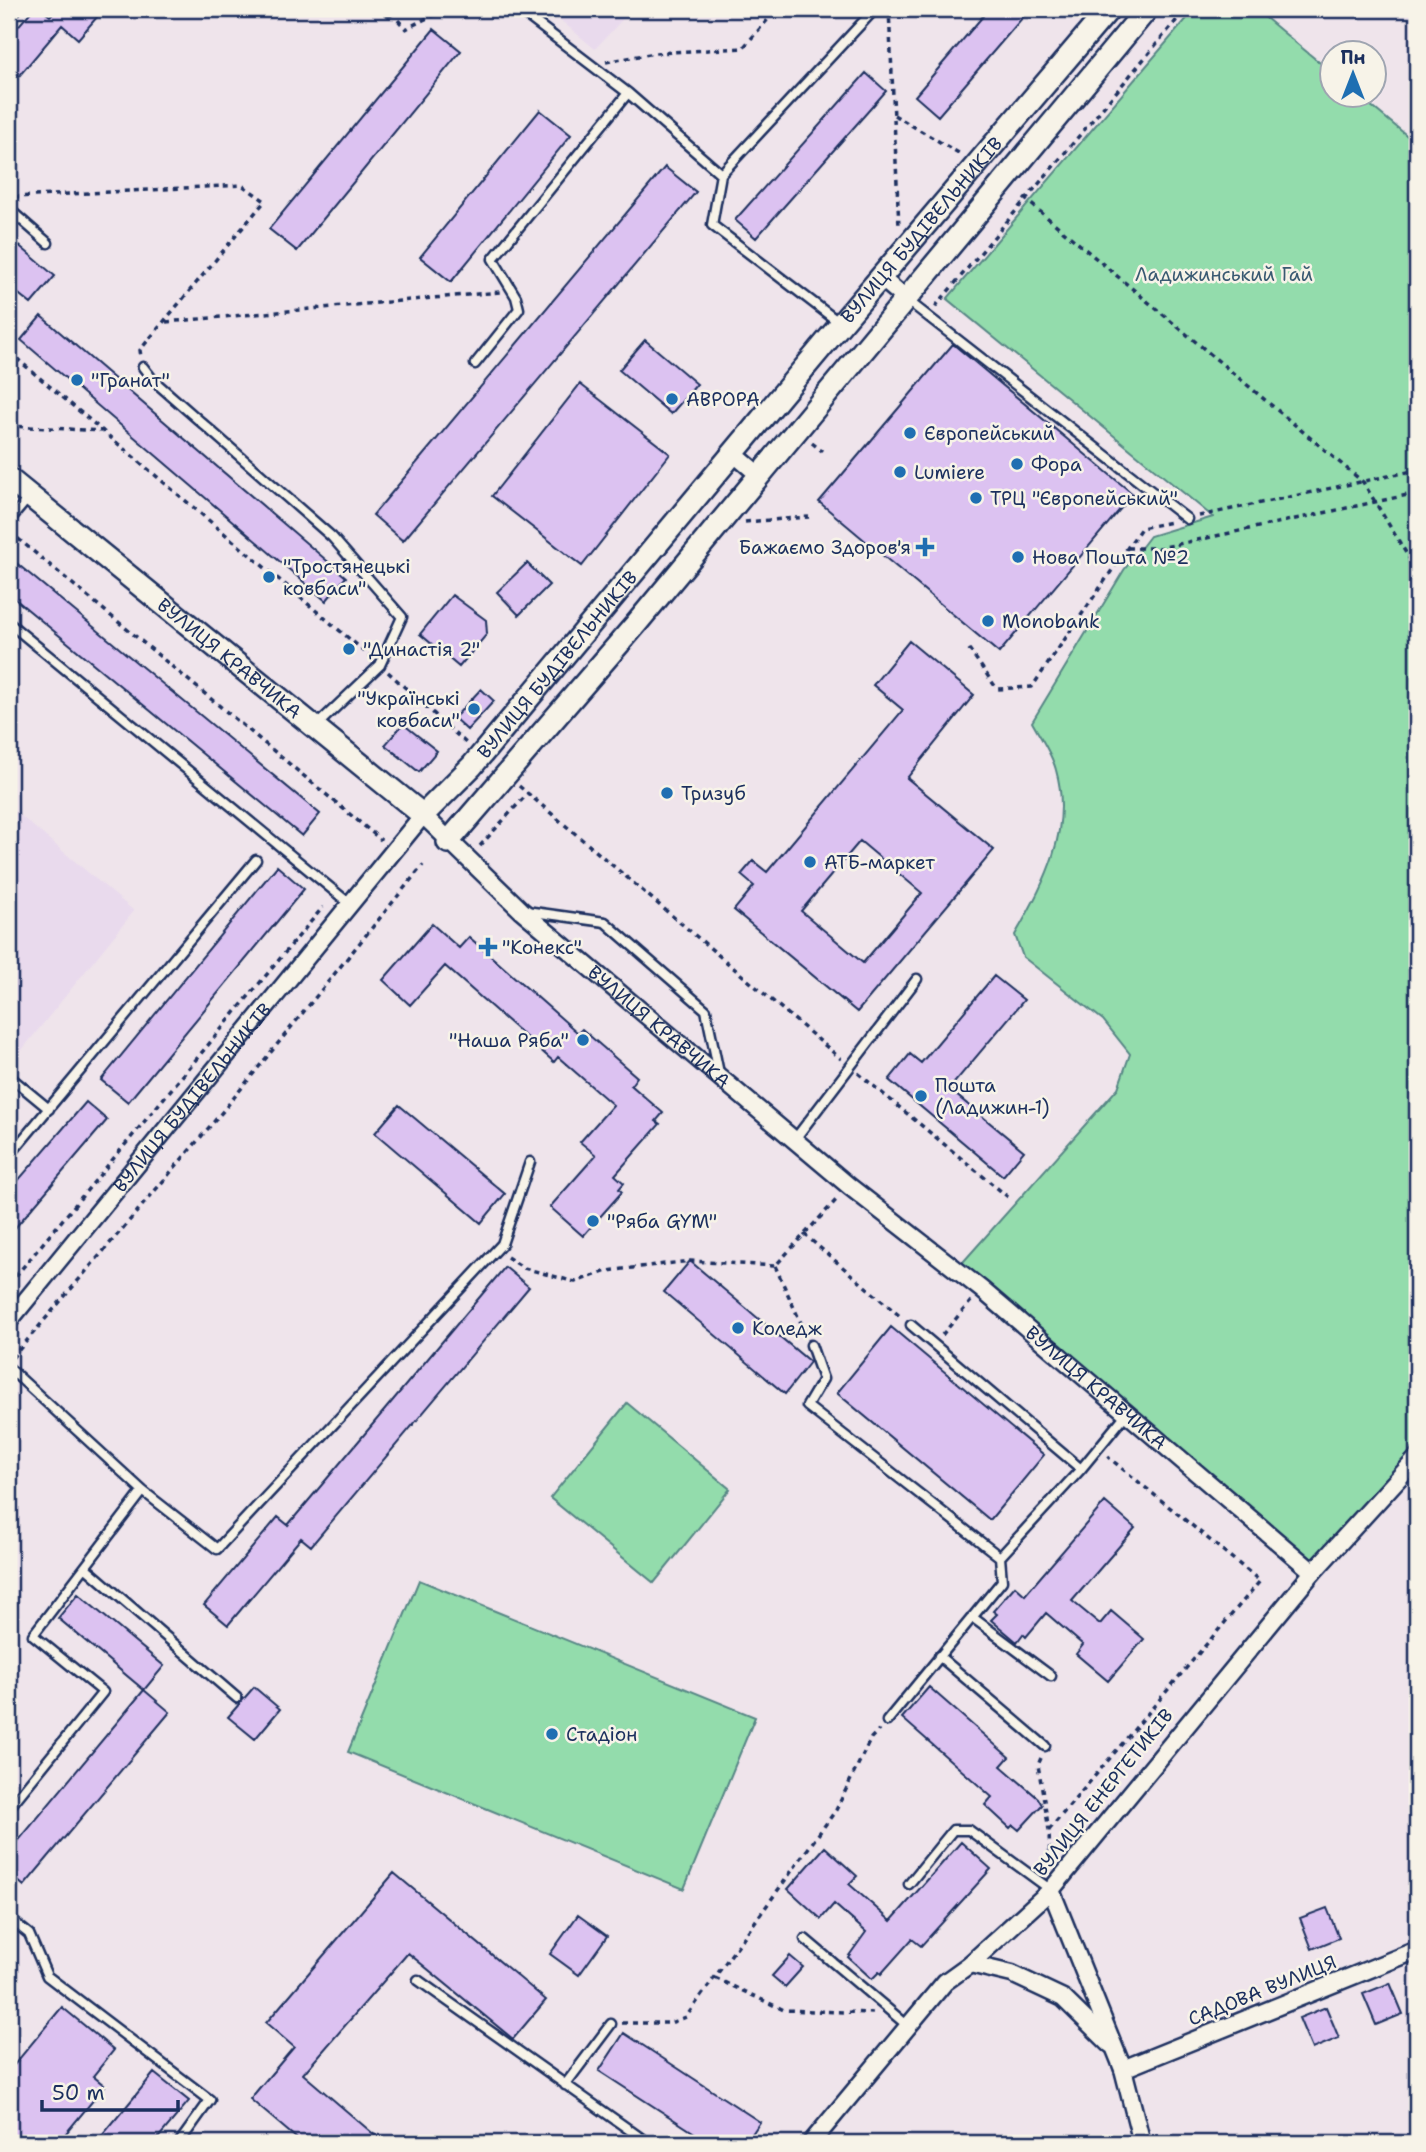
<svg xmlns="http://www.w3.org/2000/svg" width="1426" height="2152" viewBox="0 0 1426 2152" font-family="'Shantell Sans',sans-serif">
	<rect width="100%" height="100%" fill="#efe4eb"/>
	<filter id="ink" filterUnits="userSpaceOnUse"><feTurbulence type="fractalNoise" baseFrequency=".0143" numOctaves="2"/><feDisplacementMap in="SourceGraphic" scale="14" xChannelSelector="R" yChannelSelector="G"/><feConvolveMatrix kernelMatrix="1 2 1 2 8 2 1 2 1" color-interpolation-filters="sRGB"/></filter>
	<g filter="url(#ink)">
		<path fill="#e9daed" d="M547,9H632L595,49Z
			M9,806L134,911L9,1066Z"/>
		<path fill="#93dcac" stroke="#578685" stroke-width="2" d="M1195,9H1255L1331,72L1332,94L1358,95L1417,144V1458L1313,1572L956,1270L1118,1088L1130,1054L1103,1020L1023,957L1015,935C1044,885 1073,830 1056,770C1052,754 1040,737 1032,722L1124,570L1150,536L1213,517L947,299Z
			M627,1403L730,1489L654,1583L550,1498Z
			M419,1580L755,1717L684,1889L348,1752Z"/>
		<path fill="#dcc2f1" stroke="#1b2f5e" stroke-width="2" fill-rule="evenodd" d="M33,9H41L50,16L57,9H104L78,39L62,25L9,88V37Z
			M989,9H1030L938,116L915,96Z
			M434,29L461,51L297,251L269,229Z
			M866,73L886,91L756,238L735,220Z
			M540,110L571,135L451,282L420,257Z
			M665,167L696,192L403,541L373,515Z
			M9,237L55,276L31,304L9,286Z
			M41,316L346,577L326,601L21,340Z
			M645,340L697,384L671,414L619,370Z
			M953,344L1133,494L999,653L819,502Z
			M580,384L670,454L582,566L492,496Z
			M9,557L320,814L302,836L9,594Z
			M527,563L549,585L519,615L497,592Z
			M452,595L486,620L487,634L459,667L420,634Z
			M909,641L974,695L907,778L994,850L857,1012L734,910L754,886L741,875L753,861L767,872L903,710L873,685ZM860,841L922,893L863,963L801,911Z
			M481,689L494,701L467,730L454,718Z
			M403,724L437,751L419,772L385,745Z
			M277,866L304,889L128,1102L101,1080Z
			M432,924L459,948L469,937L578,1033L582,1029L637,1077L631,1085L663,1113L656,1121L660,1124L615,1175L624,1183L619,1189L622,1192L583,1236L550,1207L596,1155L580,1142L613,1105L558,1057L554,1062L445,966L410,1005L383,980Z
			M994,976L1024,1000L949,1089L1024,1151L1003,1176L889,1080L910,1054L921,1063Z
			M86,1102L107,1120L9,1235V1191Z
			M399,1105L505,1194L481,1223L375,1133Z
			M690,1261L810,1362L785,1394L664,1292Z
			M505,1267L529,1287L311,1546L301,1538L228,1625L204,1605L278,1517L288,1525Z
			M891,1327L1044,1455L990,1520L837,1393Z
			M1105,1502L1135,1528L1072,1601L1100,1624L1111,1611L1144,1639L1108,1681L1076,1654L1083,1645L1046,1613L1026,1637L1023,1634L1017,1642L991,1620L997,1614L993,1611L1015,1586L1025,1595Z
			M78,1594L164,1666L144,1690L58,1618Z
			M254,1687L280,1709L255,1739L228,1717Z
			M929,1687L1009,1757L1001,1766L1038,1798L1042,1805L1019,1830L1013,1825L1010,1828L985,1805L992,1797L902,1718Z
			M144,1690L170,1712L24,1886L9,1873V1852Z
			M961,1842L991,1869L921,1946L912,1939L881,1974L879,1972L872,1979L848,1957L866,1932L834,1904L821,1919L788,1889L825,1847L857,1876L849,1884L891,1921Z
			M394,1873L546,2000L513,2039L408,1953L303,2074L384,2143H302L250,2099L294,2047L266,2023Z
			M1327,1908L1339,1938L1312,1949L1300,1918Z
			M578,1915L607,1936L579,1975L550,1954Z
			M790,1956L803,1967L785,1987L772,1976Z
			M1390,1983L1403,2014L1376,2025L1363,1994Z
			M62,2007L114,2050L93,2076L105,2086L58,2143H9V2071Z
			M1326,2007L1339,2038L1312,2049L1299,2018Z
			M624,2033L760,2122L746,2143H710L599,2071Z
			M154,2073L189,2101L154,2143H96Z"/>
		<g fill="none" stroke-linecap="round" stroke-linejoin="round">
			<defs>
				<path id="lane" d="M387,9L389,11
					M518,9L628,93L721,174
					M9,17L17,9
					M9,209L48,243
					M907,300L1187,519
					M841,324L712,225L721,174L875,9
					M475,364L519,309L516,297L493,259L628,93
					M143,367L153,380L332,537L402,617L380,665L316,726
					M9,521L30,496
					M9,623L350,904
					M526,911L605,922L706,1010L719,1073
					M9,1076L49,1109
					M795,1139L917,979
					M9,1156L256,860
					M911,1325L1081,1469L1127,1413
					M811,1345L823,1379L807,1406L1000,1557L1002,1581L887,1721
					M9,1368L143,1491L217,1549L502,1244L530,1162
					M1000,1557L1081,1469
					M85,1567L237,1698
					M972,1617L1051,1676
					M939,1656L1045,1746
					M9,1808L103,1692L33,1635L143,1491
					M909,1884L953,1830H969L1051,1890
					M9,1918L29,1934L47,1976L210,2100L179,2143
					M805,1939L908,2026
					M418,1980L648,2143
					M565,2085L611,2024"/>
				<g id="street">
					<path d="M881,278L907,300"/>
					<path d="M733,453L759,475"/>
					<path id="s1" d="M9,1321L423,815L521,910L849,1186L981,1289L1313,1572"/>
					<path d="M1051,1890L1123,2069L1142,2143"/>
					<path d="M970,1964L1012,1974L1063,1998L1110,2044"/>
					<path d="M1123,2069L1417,1950"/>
					<path d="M811,2143L945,1982L970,1964L1051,1890L1313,1572L1417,1458"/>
				</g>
				<g id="secondary">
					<path id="s2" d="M9,479L423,815L472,766L841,324L1109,9"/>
					<path d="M448,842L636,624L1147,9"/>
				</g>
			</defs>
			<use href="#lane" stroke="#1b2f5e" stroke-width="13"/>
			<use href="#street" stroke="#1b2f5e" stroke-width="21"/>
			<use href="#secondary" stroke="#1b2f5e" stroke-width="26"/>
			<path stroke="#1b2f5e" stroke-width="3.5" stroke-dasharray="5 5" stroke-linecap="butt" d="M889,9L899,227
				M398,20L406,29C453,3 459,9 510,18
				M606,62L655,53L743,48L777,9
				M894,115L962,155
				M14,197L242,185L265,201L140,350L141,357
				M1024,198L1363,482L1417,571
				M935,307L1186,9
				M166,322L500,292
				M9,352L371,657
				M9,426L105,431
				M812,443L822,451
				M1199,516L1417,470
				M745,522L809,517
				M10,532L381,840
				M1127,548H1160L1417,493
				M969,649L997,689L1032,687L1141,528L1171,522
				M388,672L466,743
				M519,786L841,1059
				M480,846L528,793
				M858,1073L1008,1197
				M804,1234L901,1317
				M507,1257L524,1268L575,1282L607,1271L690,1261L775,1266L839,1197
				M775,1266L806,1334
				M9,1284L323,907
				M942,1335L971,1301
				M12,1358L223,1111L423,865
				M1041,1758L1038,1765L1049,1830L1050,1864
				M1049,1830L1260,1581L1108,1457
				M715,1978L784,2010L874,2013
				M622,2023H670L686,2017L836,1810L871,1738L879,1730"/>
			<use href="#lane" stroke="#f7f3e8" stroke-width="8"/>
			<use href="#street" stroke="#f7f3e8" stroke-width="16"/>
			<use href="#secondary" stroke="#f7f3e8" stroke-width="21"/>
		</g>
	</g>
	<g fill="#1f6fb2" stroke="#f7f3e8" stroke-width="2.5">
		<circle cx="77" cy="380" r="7"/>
		<circle cx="672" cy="399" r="7"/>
		<circle cx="910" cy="433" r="7"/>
		<circle cx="1017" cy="464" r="7"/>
		<circle cx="900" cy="472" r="7"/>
		<circle cx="976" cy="498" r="7"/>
		<path d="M921.5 536.5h7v7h7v7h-7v7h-7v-7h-7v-7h7z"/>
		<circle cx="1018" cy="557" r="7"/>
		<circle cx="269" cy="577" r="7"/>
		<circle cx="988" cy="621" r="7"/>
		<circle cx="349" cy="649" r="7"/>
		<circle cx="474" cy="709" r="7"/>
		<circle cx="667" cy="793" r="7"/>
		<circle cx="810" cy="862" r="7"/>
		<path d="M484.5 936.5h7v7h7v7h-7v7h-7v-7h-7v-7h7z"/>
		<circle cx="583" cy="1040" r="7"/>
		<circle cx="921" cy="1096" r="7"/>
		<circle cx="593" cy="1221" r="7"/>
		<circle cx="738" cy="1328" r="7"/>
		<circle cx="552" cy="1734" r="7"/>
	</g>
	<g text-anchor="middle" stroke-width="5" stroke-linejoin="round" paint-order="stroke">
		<g font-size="19" fill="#1b2f5e" stroke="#f7f3e8">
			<text dy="7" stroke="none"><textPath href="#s2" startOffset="1302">ВУЛИЦЯ БУДІВЕЛЬНИКІВ</textPath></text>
			<text dy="7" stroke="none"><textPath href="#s2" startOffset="284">ВУЛИЦЯ КРАВЧИКА</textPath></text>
			<text dy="7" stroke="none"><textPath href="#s2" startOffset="735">ВУЛИЦЯ БУДІВЕЛЬНИКІВ</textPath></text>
			<text dy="7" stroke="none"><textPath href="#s1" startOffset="971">ВУЛИЦЯ КРАВЧИКА</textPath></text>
			<text dy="7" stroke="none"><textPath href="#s1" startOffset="289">ВУЛИЦЯ БУДІВЕЛЬНИКІВ</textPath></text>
			<text dy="7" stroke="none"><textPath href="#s1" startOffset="1538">ВУЛИЦЯ КРАВЧИКА</textPath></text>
			<text transform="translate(1103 1792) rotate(-51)" y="7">ВУЛИЦЯ ЕНЕРГЕТИКІВ</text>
			<text transform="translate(1262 1990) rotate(-22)" y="7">САДОВА ВУЛИЦЯ</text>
		</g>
		<g font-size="19" fill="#395a72" stroke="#f7f3e8">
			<text x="1224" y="281">Ладижинський Гай</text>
		</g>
		<g font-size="19" fill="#1b2f5e" stroke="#f7f3e8" text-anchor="start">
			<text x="91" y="387">"Гранат"</text>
			<text x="686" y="406">АВРОРА</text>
			<text x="924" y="440">Європейський</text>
			<text x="1031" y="471">Фора</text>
			<text x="914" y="479">Lumiere</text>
			<text x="990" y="505">ТРЦ "Європейський"</text>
			<text x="911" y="554" text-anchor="end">Бажаємо Здоров'я</text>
			<text x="1032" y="564">Нова Пошта №2</text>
			<text x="283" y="573">"Тростянецькі<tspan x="283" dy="22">ковбаси"</tspan></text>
			<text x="1002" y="628">Monobank</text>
			<text x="363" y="656">"Династія 2"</text>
			<text x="460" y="705" text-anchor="end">"Українські<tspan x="460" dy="22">ковбаси"</tspan></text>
			<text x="681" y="800">Тризуб</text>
			<text x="824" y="869">АТБ-маркет</text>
			<text x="502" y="954">"Конекс"</text>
			<text x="569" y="1047" text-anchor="end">"Наша Ряба"</text>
			<text x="935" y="1092">Пошта<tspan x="935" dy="22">(Ладижин-1)</tspan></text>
			<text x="607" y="1228">"Ряба GYM"</text>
			<text x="752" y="1335">Коледж</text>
			<text x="566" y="1741">Стадіон</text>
		</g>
	</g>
	<rect width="1426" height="2152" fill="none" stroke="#f7f3e8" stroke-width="35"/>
	<rect x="18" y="18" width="1391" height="2117" fill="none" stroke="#1b2f5e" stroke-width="2.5" filter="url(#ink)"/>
	<g transform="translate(1353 74)"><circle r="33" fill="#f7f3e8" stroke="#9fa5b1" stroke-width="2"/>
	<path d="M0-5L12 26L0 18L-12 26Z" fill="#1f6fb2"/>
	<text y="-10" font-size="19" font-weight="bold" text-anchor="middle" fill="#1b2f5e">Пн</text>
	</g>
	<path d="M42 2100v10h136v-10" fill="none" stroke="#1b2f5e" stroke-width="3.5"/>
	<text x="52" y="2100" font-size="21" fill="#1b2f5e" stroke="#f7f3e8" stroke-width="5" paint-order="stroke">50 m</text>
</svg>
